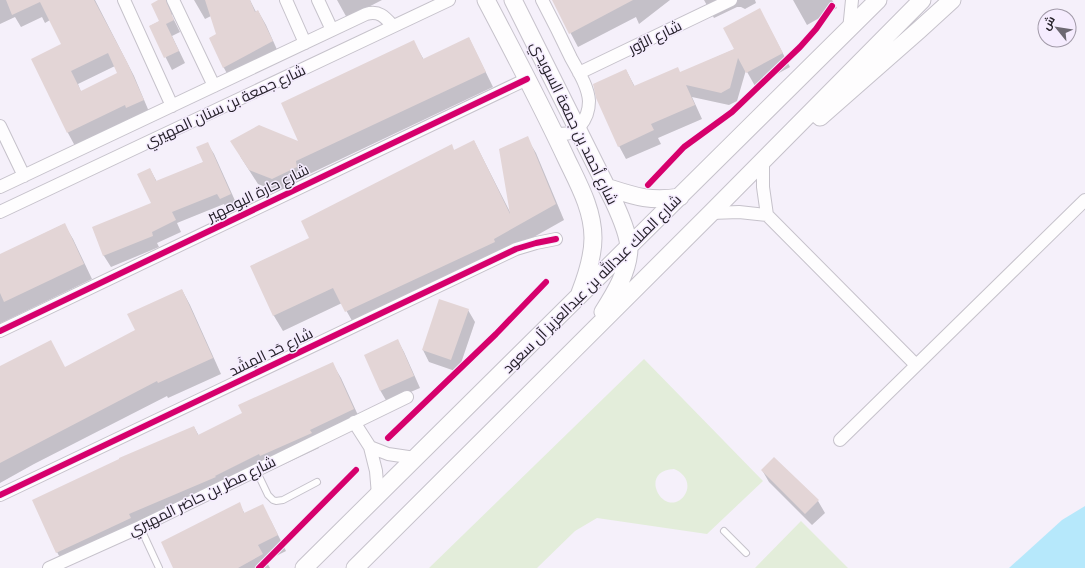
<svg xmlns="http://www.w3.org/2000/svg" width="1085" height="568" viewBox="0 0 1085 568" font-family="Cabin,Cairo,sans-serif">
	<rect width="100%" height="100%" fill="#f5f0fa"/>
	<path fill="#e3edda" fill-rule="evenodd" d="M644,359L763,481L707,534L597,518L575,531L537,568H429ZM674,469C685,473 692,485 684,496C665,520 636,471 674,469Z
		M801,521L848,568H755Z"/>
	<path fill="#b6e8fb" d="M1085,506V568H1009L1062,520Z"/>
	<path fill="#0003" fill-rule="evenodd" d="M0,0H95L134,76L150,114L75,146L68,133L63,45L50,20L45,23L42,17L21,27L15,17L0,24ZM115,66L119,74L81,92L78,84Z
		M161,0H166L172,10V16L180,32L172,36L185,63L172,70L150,26L160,21Z
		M194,0H250L256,12L258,11L266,25L279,54L231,81L224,68L210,38L218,34L211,16L205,19Z
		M337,0H382L347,18Z
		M553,0H670L639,24L636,17L578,47Z
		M704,0H755L756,3L745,9L741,7H737L714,18Z
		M793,0H832L837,8L807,25Z
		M767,23L790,67L755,86L746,70L737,101L729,105L692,97L702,119L658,138L661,144L626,159L619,146L626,70L635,87L680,73L735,49Z
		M469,38L493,87L303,177L305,182L281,193L258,184L240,156L300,143L413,41L424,60Z
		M527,138L536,153L564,220L502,255L355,326L342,303L283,331L274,316L251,266L310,239L451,145L454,151L474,141L511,214Z
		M207,143L214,154L237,205L227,209L224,204L177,223L181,232L157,243L159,247L111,267L104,256L93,228L153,204L150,169L157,182L204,162Z
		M64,224L73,239L92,279L1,323L3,326L0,328V255Z
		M182,290L190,305L221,374L168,398L167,396L34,464L0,483V368H65L136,331Z
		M468,310L475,322L458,372L429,362L423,350Z
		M398,341L404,352L420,388L387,402L380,390Z
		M332,363L341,378L362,424L318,445L319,448L65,567L57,552L194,427L199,436L243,414Z
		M762,470L818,501L825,513L812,525L769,482Z
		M239,504L245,514L262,506L271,521L286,551L266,561L270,568H174Z"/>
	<path fill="#e3d5d6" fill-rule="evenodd" d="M6,0H94L127,62L144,100L126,108L125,105L67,133L31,59L61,44L40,2L12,15ZM108,53L117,73L81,91L71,71Z
		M158,0H166L174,20L166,24L179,51L164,58L149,26L159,21L151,4Z
		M205,0H250L255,12L258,10L273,41L223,68L209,38L216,34Z
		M552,0H633L569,34Z
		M760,8L783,53L746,73L738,58L730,88L721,93L686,85L695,105L651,124L654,130L618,147L596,98L593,84L626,69L634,86L678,67L680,72L734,49L723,28Z
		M469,37L486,72L296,161L297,167L272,179L249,170L230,141L259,125L298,141L281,103L414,40L423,59Z
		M528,136L556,204L494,239L495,242L345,312L333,288L273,316L250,266L309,238L301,221L452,144L454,150L474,140L510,214L499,149Z
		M208,142L231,194L220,199L217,194L172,212L176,220L152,232L153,236L103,256L92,227L151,203L137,174L150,168L156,181L203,162L196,147Z
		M65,223L84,264L4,302L0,293V254Z
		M182,289L213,358L158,383L157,381L0,463V366L51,340L65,367L135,330L127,314Z
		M439,299L469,309L451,360L422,350Z
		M398,339L414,376L380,391L364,355Z
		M333,362L354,409L310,430L312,433L260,456L259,454L215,476L216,477L129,514L131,518L56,553L32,500L119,459V458L194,426L198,435L242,413L238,405Z
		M774,457L819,500L805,514L761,470Z
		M240,502L244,513L263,504L278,535L258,545L263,554L238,568H173L161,542Z"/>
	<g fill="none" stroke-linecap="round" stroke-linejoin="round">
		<defs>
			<path id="lane" d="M256,470L268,495L273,500L276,501L283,500L317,482
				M140,527L159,568
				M724,531L746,553"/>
			<path id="street" d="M124,0L172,106
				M173,0L214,86
				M286,0L305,43
				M318,0L332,30
				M542,0C552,19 562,39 571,58C578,71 588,86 589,101C589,110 586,119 580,126C573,134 564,135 555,133
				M849,30L852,0
				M579,73L731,0
				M0,126L24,176
				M763,158V187L767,215L916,365
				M0,187L366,14C379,10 385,17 393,26
				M0,212L449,0
				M711,213L739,212L767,215
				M0,331L527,79
				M354,422L370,447L376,471L378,495
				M840,440L1085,200
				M370,447L388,454L415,458
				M0,495L516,249L536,243L556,239
				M49,568L140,527L407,397"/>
			<path id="secondary" d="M486,0C514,53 542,106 567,160C579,185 593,210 593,238C593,257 587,275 580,293
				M513,0L614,202C620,215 629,235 629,249C628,272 615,293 603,312
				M820,117L919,30L952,0
				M606,187C634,196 650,202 680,197
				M304,568L878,0
				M355,568L711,213L922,0"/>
		</defs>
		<use href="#lane" stroke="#c6c2cb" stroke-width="8"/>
		<use href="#street" stroke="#c6c2cb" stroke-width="14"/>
		<use href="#secondary" stroke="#c6c2cb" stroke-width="19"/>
		<use href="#lane" stroke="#fefdfe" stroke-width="6"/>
		<use href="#street" stroke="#fefdfe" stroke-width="12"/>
		<use href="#secondary" stroke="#fefdfe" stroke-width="17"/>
		<defs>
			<path id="cycleway" d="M648,185L684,147L732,112L800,47L816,29L832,6
				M0,331L527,79
				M388,438L496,334L546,282
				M0,495L516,249L536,243L556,239
				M259,568L356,470"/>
		</defs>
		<use href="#cycleway" stroke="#f5ecfe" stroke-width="8"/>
		<use href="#cycleway" stroke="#d6006c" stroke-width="6"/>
	</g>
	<g text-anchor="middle" stroke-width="3" stroke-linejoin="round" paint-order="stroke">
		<g font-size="15" fill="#242028" stroke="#f5ecfe">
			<text transform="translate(655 37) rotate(-26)" y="5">شارع الزُّور</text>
			<text transform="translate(225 106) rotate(-25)" y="5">شارع جمعة بن سنان المهيري</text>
			<text transform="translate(574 123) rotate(64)" y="5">شارع أحمد بن جمعة السويدي</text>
			<text transform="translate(258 193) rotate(-26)" y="5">شارع حارة البومهير</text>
			<text transform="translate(592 284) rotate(-45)" y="5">شارع الملك عبدالله بن عبدالعزيز آل سعود</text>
			<text transform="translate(271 352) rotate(-26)" y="5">شارع حَد المِشَد</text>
			<text transform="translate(202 496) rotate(-26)" y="5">شارع مطر بن حاضر المهيري</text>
		</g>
	</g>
	<g transform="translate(1057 28) rotate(300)"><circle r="19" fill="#f5ecfe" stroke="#a19aa8"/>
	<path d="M0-3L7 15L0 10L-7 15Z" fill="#6d6972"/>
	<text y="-6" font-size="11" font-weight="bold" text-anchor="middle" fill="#242028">ش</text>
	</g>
</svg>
